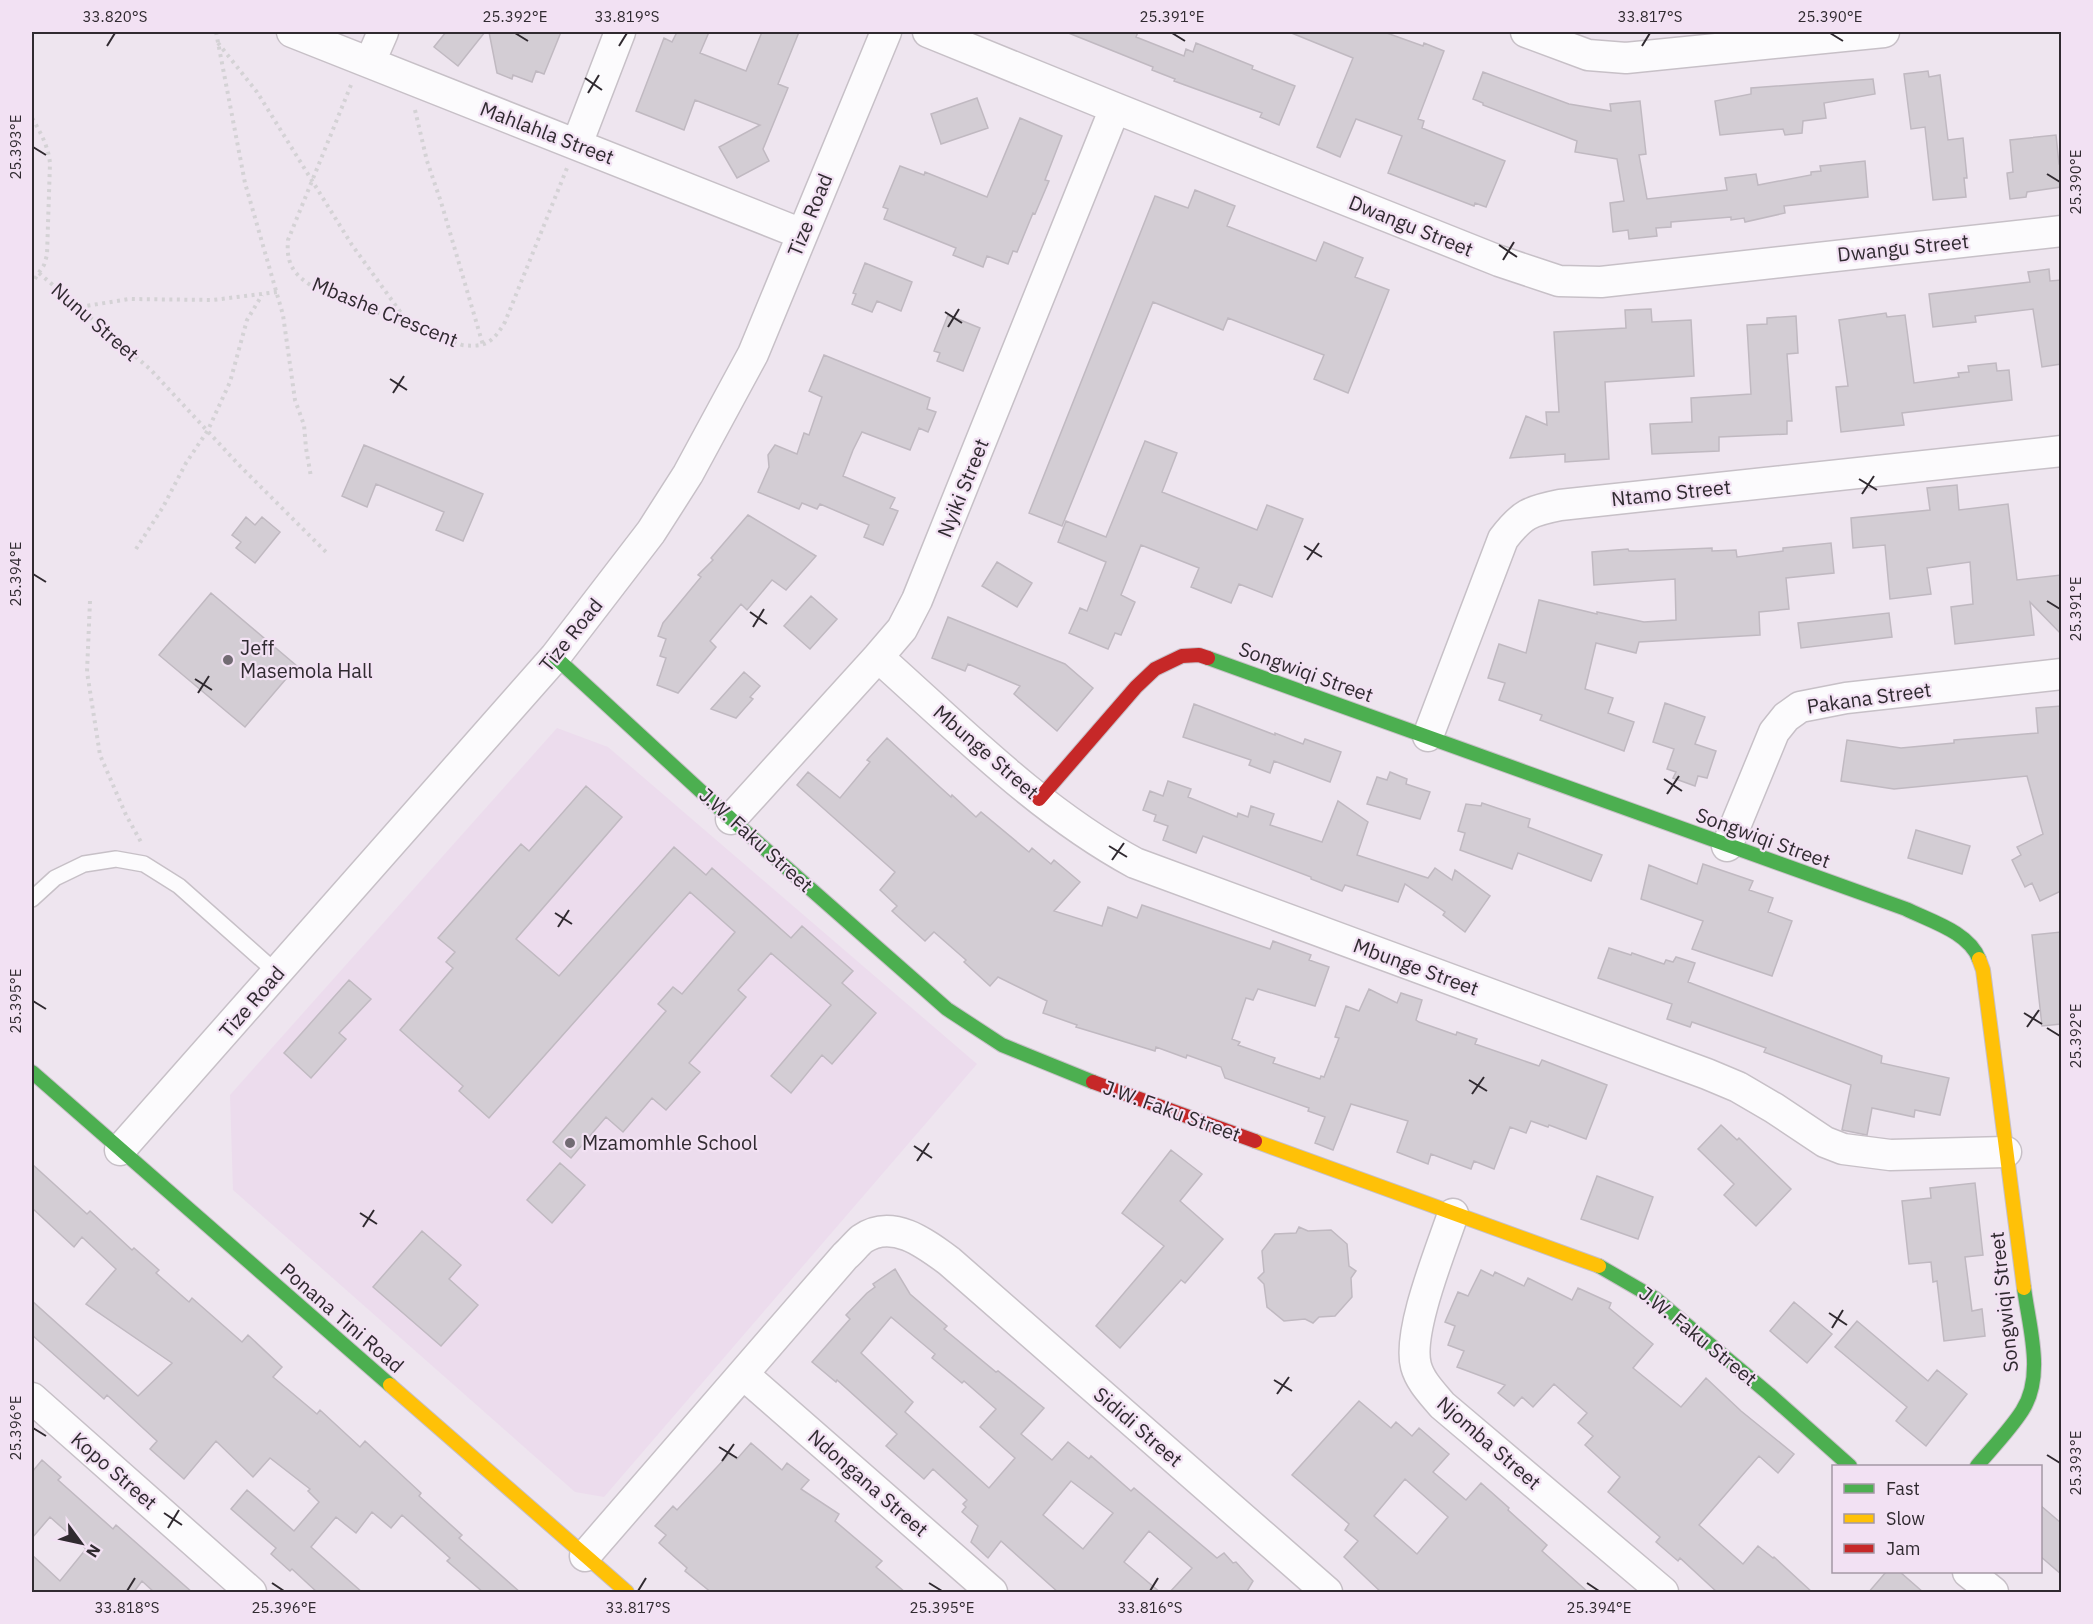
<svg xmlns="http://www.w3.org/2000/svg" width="2093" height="1624" viewBox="0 0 2093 1624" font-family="'IBM Plex Sans',sans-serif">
	<rect width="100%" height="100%" fill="#eee5ef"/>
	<path fill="#ecdced" d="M557,728L608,747L977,1064L604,1497L575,1492L233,1190L230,1095Z"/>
	<path fill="#d3cdd4" stroke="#c0b9c1" stroke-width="1.5" fill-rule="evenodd" d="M446,32H485L458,66L434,47Z
		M489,32H561L544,74L536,71L532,82L513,75L512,79L497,73Z
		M677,32H709L700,53L746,71L762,32H799L778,84L788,88L763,149L769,161L737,178L719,147L760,125L695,100L684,130L636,111L664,38L672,42Z
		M1066,32H1138L1136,37L1184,56L1186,49L1193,52L1196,43L1253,66L1252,69L1295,86L1279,125L1260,117L1262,113L1174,81L1175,79L1152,70L1153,67Z
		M1289,32H1384L1423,46L1424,43L1444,51L1418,119L1424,121L1422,128L1505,161L1486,207L1475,203L1474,206L1388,173L1402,136L1356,119L1340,157L1317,147L1353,58Z
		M1928,71L1929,77L1940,75L1948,140L1963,138L1967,178H1964L1966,197L1933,200L1925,127L1911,129L1904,74Z
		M1483,72L1569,104L1611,111L1610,104L1640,101L1646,154L1639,155L1647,199L1727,190L1725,178L1756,174L1758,185L1811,175V172L1821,171L1820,166L1865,161L1868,197L1784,206L1785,213L1745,222L1744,218L1731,220V217L1671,222V227L1656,228L1657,236L1629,239L1628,230L1613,232L1610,203L1624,201L1617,159L1575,152L1577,141L1483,105V103L1473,99Z
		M1873,79L1875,94L1824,103L1826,118L1803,121L1802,133L1785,135L1783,129L1720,135L1715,101L1751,94V88Z
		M977,98L988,128L941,144L931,114Z
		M1020,118L1062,136L1045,180L1049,181L1035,214L1033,213L1017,252L1013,251L1008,264L987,256L983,267L953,255L956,248L884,219L888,209L883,207L900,166L924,175L925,172L987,197Z
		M2056,135L2059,164H2061V187L2027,192L2026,197L2010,199L2007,173L2013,172L2010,140Z
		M1195,190L1235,206L1227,226L1316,261L1324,242L1363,258L1355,277L1389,290L1348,393L1314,379L1324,355L1228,318L1223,330L1153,302L1062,526L1029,513L1155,196L1188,208Z
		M865,263L912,282L901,311L877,301L872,312L852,304L856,294L853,293Z
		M2049,269L2050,281L2061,280V364L2042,367L2033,309L1975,316L1976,322L1933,327L1929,294L2030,282L2028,272Z
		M1651,309L1652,322L1691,320L1694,376L1605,382L1609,459L1565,462V454L1510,458L1526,416L1547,425L1546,412H1559L1554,332L1626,328L1625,310Z
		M1886,313L1887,317L1905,315L1914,383L1959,377L1958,373L1969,372L1968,366L1996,363L1997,371L2009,370L2012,400L1902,413L1904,425L1841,432L1836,387L1848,386L1839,320Z
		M948,315L980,328L963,371L937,361L940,353L934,351Z
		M1796,316L1798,353L1787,354L1792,421H1787V434L1719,437V451L1652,454L1650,424L1692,422L1691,398L1751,394L1747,325L1767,324V318Z
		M824,355L930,398L927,409L936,412L928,432L919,428L910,450L862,432L853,450L843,476L895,498L890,508L898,511L883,545L864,537L869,525L820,504L817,509L802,503L799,509L758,492L769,467L768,455L775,445L797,454L804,433L809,435L822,397L809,391Z
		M1145,441L1177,453L1162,492L1257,530L1267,505L1303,519L1272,597L1239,584L1231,603L1191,587L1199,568L1141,545L1121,595L1135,602L1121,635L1115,633L1108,649L1069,633L1080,608L1087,611L1106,562L1058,542L1066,521L1106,537Z
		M364,445L483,494L463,541L436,530L444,512L376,484L367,507L342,496Z
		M1957,485L1959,510L2008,504L2017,580L2061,575V634L2030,602L2034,635L1955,644L1951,607L1973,604L1970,562L1927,568L1931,594L1890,599L1885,545L1853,548L1851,518L1930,510L1927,488Z
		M748,515L816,556L786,590L772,580L747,610L741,604L710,641L716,647L678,693L657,685L666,658L660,656L666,639L658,636L663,623L701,577L698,575L713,560L711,558Z
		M246,517L255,525L262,517L280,532L255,563L236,548L241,542L232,535Z
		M1831,543L1834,573L1786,578L1789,609L1759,612L1760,635L1639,642L1636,653L1596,643L1585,689L1613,698L1608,713L1634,722L1624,751L1540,720L1542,715L1499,700L1505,683L1488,678L1499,644L1526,653L1539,600L1597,614V612L1644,622L1676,620L1675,579L1594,585L1592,552L1628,549L1629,551H1640L1712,548V551L1736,550L1737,557L1783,551V548Z
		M997,562L1032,583L1017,607L982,586Z
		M211,593L297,666L245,727L159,655Z
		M811,596L837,619L810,649L784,626Z
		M1889,613L1892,637L1801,648L1798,623Z
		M948,617L1065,664L1093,688L1057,731L1014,694L1020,686L968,664L965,671L932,658Z
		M744,672L760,686L750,697L753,699L744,709L736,718L711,709Z
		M1665,703L1705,717L1695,744L1716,751L1707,778L1698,776L1695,786L1673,778L1676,772L1667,769L1674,749L1653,742Z
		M1194,704L1275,735V733L1303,744L1305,739L1341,752L1330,782L1274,761L1270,773L1249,765L1251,760L1183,737Z
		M2061,706V891L2040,901L2032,883L2025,887L2012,860L2021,855L2017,847L2043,834L2027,776L1894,789L1841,781L1847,740L1901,748L1954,743V740L2038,733L2036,708Z
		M887,738L941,788L951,797L952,795L976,817L981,812L1029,852L1032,848L1051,864L1054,860L1080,882L1054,911L1102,926L1108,907L1137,918L1142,905L1270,949L1273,941L1311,955L1309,960L1329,967L1315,1006L1258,989L1253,1000L1246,998L1232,1039L1240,1042L1238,1045L1275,1058L1273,1063L1320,1079L1321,1076L1324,1077L1339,1038L1335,1037L1346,1006L1359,1011L1369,989L1397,1003L1401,993L1422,1000L1416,1020L1419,1022L1456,1035L1457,1032L1477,1039L1475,1044L1539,1066L1542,1060L1607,1085L1586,1139L1549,1125L1548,1127L1531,1121L1526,1133L1510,1127L1494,1169L1474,1161L1471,1169L1431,1154L1428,1164L1397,1152L1408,1121L1351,1104L1333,1150L1315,1143L1325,1117L1308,1111L1309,1108L1225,1078L1221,1067L1187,1055L1186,1058L1156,1047L1155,1051L1076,1027L1077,1025L1043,1013L1047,1001L998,977L990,986L964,962L966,960L934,932L925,941L892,911L897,906L880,890L895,872L797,785L808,772L840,798L870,762L867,760Z
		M1390,772L1407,779L1406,784L1430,792L1420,819L1367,804L1377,777L1387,780Z
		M1168,781L1191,789L1188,797L1237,817L1238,813L1248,817L1251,806L1274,814L1270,825L1322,842L1338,801L1368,822L1357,855L1428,878L1435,868L1452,880L1455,870L1490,896L1465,932L1443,915L1445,912L1405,884L1398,902L1345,885L1342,891L1311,879V877L1203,836L1196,853L1163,840L1168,826L1154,821L1156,815L1143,810L1150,791L1163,796Z
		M586,786L622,817L516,939L559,976L674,847L706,875L712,868L791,938L802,926L853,971L842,983L876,1013L832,1064L822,1055L791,1093L771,1076L831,1005L771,953L738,990L746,997L689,1063L700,1072L666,1110L652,1098L623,1132L606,1117L571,1158L553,1142L666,1011L658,1004L673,987L682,994L735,932L690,892L489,1118L459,1091L463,1086L400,1030L453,968L446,962L455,952L438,938L521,844L529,851Z
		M1482,803L1530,819L1528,827L1602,855L1591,881L1518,853L1512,869L1460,850L1465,833L1458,831L1466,804L1481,806Z
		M1916,830L1970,846L1962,874L1908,858Z
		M1703,864L1753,881L1749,890L1773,898L1768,912L1792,921L1772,976L1692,949L1703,921L1641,899L1649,865L1697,884Z
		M2061,932V1024L2042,1026L2032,935Z
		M1609,948L1631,955L1632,953L1664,964L1666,960L1673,962L1676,957L1695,963L1688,982L1882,1056L1881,1063L1949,1078L1940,1115L1915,1110L1914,1117L1872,1108L1867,1135L1842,1130L1851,1085L1764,1052L1766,1048L1692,1022L1690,1027L1667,1019L1672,1004L1598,978Z
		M349,980L371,999L339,1033L346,1039L311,1078L284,1053Z
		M1721,1125L1737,1140L1739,1138L1791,1189L1756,1226L1724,1195L1734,1184L1698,1149Z
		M1171,1150L1202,1174L1180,1201L1223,1239L1185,1283L1181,1280L1120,1348L1096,1326L1164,1246L1122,1213Z
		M560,1163L585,1185L552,1223L527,1200Z
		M32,1164L87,1214L90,1211L132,1250L134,1248L159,1270L156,1273L189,1302L192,1298L242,1342L248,1335L282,1367L273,1377L317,1414L320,1410L360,1447L365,1441L421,1493L419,1496L462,1535L459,1538L521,1593H484L447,1561L450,1558L402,1515L391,1528L372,1512L356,1533L336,1517L311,1547L363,1593H318L292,1569L290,1571L271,1554L276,1548L231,1509L247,1490L294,1531L319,1502L308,1491L310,1489L270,1458L253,1477L216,1441L184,1479L150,1449L157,1441L107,1395L104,1399L32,1335V1301L138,1396L172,1363L86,1304L116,1269L82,1237L74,1247L32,1208Z
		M1597,1176L1653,1197L1638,1239L1581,1219Z
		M1975,1183L1983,1255L1965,1257L1972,1311L1982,1309L1985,1336L1944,1341L1937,1281L1933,1282L1931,1262L1909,1264L1902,1201L1931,1198L1930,1188Z
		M1299,1227L1308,1231L1331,1230L1347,1244L1349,1266L1356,1271L1351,1278L1352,1297L1335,1316L1319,1317L1313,1323L1305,1319L1284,1321L1267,1307L1264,1284L1258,1278L1264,1272L1262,1251L1275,1234L1296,1233Z
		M422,1231L461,1265L449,1279L478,1305L441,1346L373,1287Z
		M895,1269L910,1294L947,1326L944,1329L996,1372L998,1371L1044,1408L1021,1434L1052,1460L1068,1442L1089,1459L1091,1456L1131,1491L1134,1488L1217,1558L1224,1553L1233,1563L1236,1562L1253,1581L1246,1593H1169L1192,1568L1149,1531L1124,1562L1161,1593H1059L1001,1541L988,1558L971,1542L978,1526L962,1512L966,1507L963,1504L967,1500L933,1469L924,1479L886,1446L897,1434L837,1380L836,1382L812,1362L850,1319L846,1315L867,1293L875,1287L873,1284ZM891,1317L935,1354L932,1358L962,1383L964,1381L996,1409L980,1427L1015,1458L989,1488L905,1412L913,1402L861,1353ZM1071,1481L1113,1513L1083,1549L1043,1515Z
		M1481,1270L1493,1276L1495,1272L1524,1286L1528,1278L1572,1300L1578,1288L1611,1303L1609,1308L1653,1344L1633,1368L1681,1407L1706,1378L1741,1411L1794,1454L1778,1473L1759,1456L1699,1525L1743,1564L1758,1546L1773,1558L1774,1557L1813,1593H1718L1680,1558L1678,1561L1656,1542L1660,1537L1608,1492L1620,1477L1585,1445L1593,1436L1578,1423L1587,1413L1554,1384L1533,1407L1522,1397L1514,1406L1498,1393L1505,1385L1457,1367L1464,1351L1448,1345L1455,1326L1445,1322L1458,1292L1468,1296Z
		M1794,1302L1832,1334L1807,1363L1770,1331Z
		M1857,1321L1928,1381L1937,1370L1967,1394L1926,1446L1896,1421L1907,1407L1835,1347Z
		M1359,1401L1391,1428L1396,1422L1412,1436L1419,1428L1449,1454L1433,1472L1466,1500L1481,1483L1509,1508L1508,1510L1547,1545L1542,1551L1589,1593H1382L1344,1557L1358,1541L1345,1530L1349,1524L1292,1475ZM1405,1479L1448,1517L1417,1554L1374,1516Z
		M751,1443L782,1470L787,1463L809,1480L801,1489L839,1514L835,1521L882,1561L876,1567L906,1593H712L685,1571L687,1568L659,1543L666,1535L655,1526L673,1506L677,1510L730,1453L737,1459Z
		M42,1460L61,1477L58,1480L113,1529L116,1525L193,1593H155L142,1581L133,1593H32V1555L60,1581L86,1549L50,1517L32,1538V1472Z
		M2040,1505L2061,1523V1574L2040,1556Z
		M1886,1572H1900L1924,1593H1868Z"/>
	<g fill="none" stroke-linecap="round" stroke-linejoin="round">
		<defs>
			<path id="lane" d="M32,899L55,878L84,864L116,859L144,864L179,886L277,973"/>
			<path id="street" d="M292,32L802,234
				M928,32L1115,108L1499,261L1559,281L1601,282L2062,231
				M1526,32L1588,55L1626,58L1884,32
				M370,62L383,32
				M577,144L620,32
				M878,657C960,730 1039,811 1135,863L1707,1074L1738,1087L1774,1108L1825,1142L1843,1149L1890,1155L2006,1152
				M1428,736L1503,539C1522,514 1530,511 1560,505L2062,451
				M731,819L878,657L902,629L917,600L1115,108
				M1727,846L1774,732L1786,717L1800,707L1846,698L2062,674
				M120,1150L555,657L651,532L688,474L753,354L886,32
				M1453,1214C1441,1250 1407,1332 1416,1366C1420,1381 1432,1393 1442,1405L1663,1592
				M743,1374L992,1592
				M32,1398L251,1592
				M585,1556L845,1256C851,1251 856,1244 862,1239C892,1218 925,1243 949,1261L1327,1592
				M1968,1572L1993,1592"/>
			<path id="fast" d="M555,657L731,819L947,1009L1002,1045L1093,1082
				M1208,658L1906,909C1930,921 1969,932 1979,959
				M32,1072L390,1385
				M1599,1266L1656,1299L1769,1394L1850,1466
				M1977,1466C1992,1448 2009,1431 2022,1411C2045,1376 2029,1327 2024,1288"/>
			<path id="slow" d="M1979,959L1983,970L2024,1288
				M1255,1141L1599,1266
				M390,1385L627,1592"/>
			<path id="jam" d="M1039,799L1136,687L1155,669L1182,656L1199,655L1208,658
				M1093,1082L1255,1141"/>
		</defs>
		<use href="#lane" stroke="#c7c0c7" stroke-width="18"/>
		<use href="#street" stroke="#c7c0c7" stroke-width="33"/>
		<use href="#fast" stroke="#c7c0c7" stroke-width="16"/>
		<use href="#slow" stroke="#c7c0c7" stroke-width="16"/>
		<use href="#jam" stroke="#c7c0c7" stroke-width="16"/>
		<path stroke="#d4d2d5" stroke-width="4" stroke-dasharray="3 4.5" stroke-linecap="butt" d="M216,32L245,183L283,315L295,400L304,425L306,448L311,477
			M218,43L257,92L352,245L409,324
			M351,85L288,240C287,253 288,264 297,274C312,291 342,298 363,307C396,319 429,332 462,345C486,348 493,342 505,322L567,168
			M415,110L427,161L441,202L483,345
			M32,118C41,133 48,146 50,163L47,255L44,265L32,283
			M39,273L151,370L239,465L329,555
			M80,307L129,299L213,300L277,292
			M136,549L163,507L186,463L208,430L230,382L247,320L262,295
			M90,601L87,672L100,755L126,815L141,842"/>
		<use href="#lane" stroke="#fcfbfd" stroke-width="15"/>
		<use href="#street" stroke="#fcfbfd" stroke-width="30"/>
		<use href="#fast" stroke="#4caf50" stroke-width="14"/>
		<use href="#slow" stroke="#ffc107" stroke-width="14"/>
		<use href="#jam" stroke="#c62828" stroke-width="14"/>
	</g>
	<path fill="none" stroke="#302a30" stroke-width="2" d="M515,33L528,41M1172,33L1185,41M1830,33L1843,41M107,46L115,33M619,46L627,33M1642,46L1650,33M585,78L602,90M588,93L599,75M33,147L46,155M2047,174L2060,182M1499,245L1517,257M1503,260L1514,242M945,312L962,323M948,327L959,309M390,379L407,390M393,393L404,376M1859,479L1877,490M1862,494L1874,476M1304,546L1322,557M1307,560L1319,543M33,574L46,582M2047,601L2060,609M750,612L767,624M753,627L764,609M195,679L212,690M198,693L209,676M1664,779L1682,791M1667,794L1679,776M1109,846L1127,857M1112,860L1124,843M555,913L572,924M558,927L569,910M33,1001L46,1009M2024,1013L2042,1024M2027,1027L2039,1010M2047,1028L2060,1036M1469,1080L1487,1091M1472,1094L1484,1077M914,1146L932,1158M917,1161L929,1143M360,1213L377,1224M363,1227L374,1210M1829,1313L1847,1325M1832,1328L1843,1310M1274,1380L1292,1391M1277,1394L1289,1377M33,1428L46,1436M719,1447L737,1458M2047,1455L2060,1463M722,1461L734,1444M164,1513L182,1525M168,1528L179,1510M272,1583L284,1591M929,1583L942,1591M1587,1583L1599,1591M127,1591L135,1578M638,1591L646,1578M1150,1591L1158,1578"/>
	<g fill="#726b73" stroke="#f2e1f3" stroke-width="2">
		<circle cx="228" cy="660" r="6"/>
		<circle cx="570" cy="1143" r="6"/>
	</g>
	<g text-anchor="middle" stroke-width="4.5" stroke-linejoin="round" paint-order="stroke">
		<g font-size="20" fill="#302a30" stroke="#f2e1f3">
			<text transform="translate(547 133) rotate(21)" y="7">Mahlahla Street</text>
			<text transform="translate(810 215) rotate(-68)" y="7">Tize Road</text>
			<text transform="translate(1411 226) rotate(22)" y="7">Dwangu Street</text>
			<text transform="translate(1903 248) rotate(-6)" y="7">Dwangu Street</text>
			<text transform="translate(385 312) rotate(22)" y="7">Mbashe Crescent</text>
			<text transform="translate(95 322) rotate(41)" y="7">Nunu Street</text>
			<text transform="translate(963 488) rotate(-68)" y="7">Nyiki Street</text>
			<text transform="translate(1671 493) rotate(-6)" y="7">Ntamo Street</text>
			<text transform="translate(571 635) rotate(-51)" y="7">Tize Road</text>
			<text transform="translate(1306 672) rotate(20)" y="7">Songwiqi Street</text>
			<text transform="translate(1869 698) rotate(-8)" y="7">Pakana Street</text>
			<text transform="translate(986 752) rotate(41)" y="7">Mbunge Street</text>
			<text transform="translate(1763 838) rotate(20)" y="7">Songwiqi Street</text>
			<text transform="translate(756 840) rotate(42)" y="7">J.W. Faku Street</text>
			<text transform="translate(1416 967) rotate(20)" y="7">Mbunge Street</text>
			<text transform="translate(252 1002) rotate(-49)" y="7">Tize Road</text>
			<text transform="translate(1172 1111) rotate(20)" y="7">J.W. Faku Street</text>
			<text transform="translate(2004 1302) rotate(-96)" y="7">Songwiqi Street</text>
			<text transform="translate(342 1318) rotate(41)" y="7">Ponana Tini Road</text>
			<text transform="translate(1698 1336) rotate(39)" y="7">J.W. Faku Street</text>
			<text transform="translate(1138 1427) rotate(41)" y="7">Sididi Street</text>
			<text transform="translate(1489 1443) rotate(41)" y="7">Njomba Street</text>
			<text transform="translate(114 1471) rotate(41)" y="7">Kopo Street</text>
			<text transform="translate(868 1483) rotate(41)" y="7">Ndongana Street</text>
		</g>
		<g font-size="20" fill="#302a30" stroke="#f2e1f3" text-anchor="start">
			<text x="240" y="655">Jeff<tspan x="240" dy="23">Masemola Hall</tspan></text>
			<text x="582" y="1150">Mzamomhle School</text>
		</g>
	</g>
	<rect width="2093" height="1624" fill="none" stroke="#f2e1f3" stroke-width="66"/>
	<rect x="1832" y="1465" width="210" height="108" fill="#f2e1f3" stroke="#a498a5" stroke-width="1.5"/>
	<rect x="1844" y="1484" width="30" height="9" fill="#4caf50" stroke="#a498a5" stroke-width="1.5"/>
	<text x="1886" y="1495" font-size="18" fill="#302a30">Fast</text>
	<rect x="1844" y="1514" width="30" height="9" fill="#ffc107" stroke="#a498a5" stroke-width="1.5"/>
	<text x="1886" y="1525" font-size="18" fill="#302a30">Slow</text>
	<rect x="1844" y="1544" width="30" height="9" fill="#c62828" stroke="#a498a5" stroke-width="1.5"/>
	<text x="1886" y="1555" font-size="18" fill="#302a30">Jam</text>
	<g transform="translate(81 1543) rotate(123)" stroke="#f2e1f3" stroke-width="4.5" paint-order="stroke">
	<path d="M0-4.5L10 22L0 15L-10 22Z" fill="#302a30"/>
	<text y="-9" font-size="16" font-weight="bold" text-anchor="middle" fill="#302a30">N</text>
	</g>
	<rect x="33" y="33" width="2027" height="1558" fill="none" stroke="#302a30" stroke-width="2"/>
	<g font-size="15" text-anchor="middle" fill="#302a30">
		<text x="115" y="22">33.820°S</text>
		<text x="515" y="22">25.392°E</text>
		<text x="627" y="22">33.819°S</text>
		<text x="1172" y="22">25.391°E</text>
		<text x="1650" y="22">33.817°S</text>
		<text x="1830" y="22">25.390°E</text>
		<text transform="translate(16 147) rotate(-90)" y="5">25.393°E</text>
		<text transform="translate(2076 182) rotate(-90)" y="5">25.390°E</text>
		<text transform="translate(16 574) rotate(-90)" y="5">25.394°E</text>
		<text transform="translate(2076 609) rotate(-90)" y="5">25.391°E</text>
		<text transform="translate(16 1001) rotate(-90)" y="5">25.395°E</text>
		<text transform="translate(2076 1036) rotate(-90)" y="5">25.392°E</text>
		<text transform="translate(16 1428) rotate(-90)" y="5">25.396°E</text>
		<text transform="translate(2076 1463) rotate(-90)" y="5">25.393°E</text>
		<text x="127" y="1613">33.818°S</text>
		<text x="284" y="1613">25.396°E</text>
		<text x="638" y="1613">33.817°S</text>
		<text x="942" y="1613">25.395°E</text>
		<text x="1150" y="1613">33.816°S</text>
		<text x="1599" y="1613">25.394°E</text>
	</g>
</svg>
